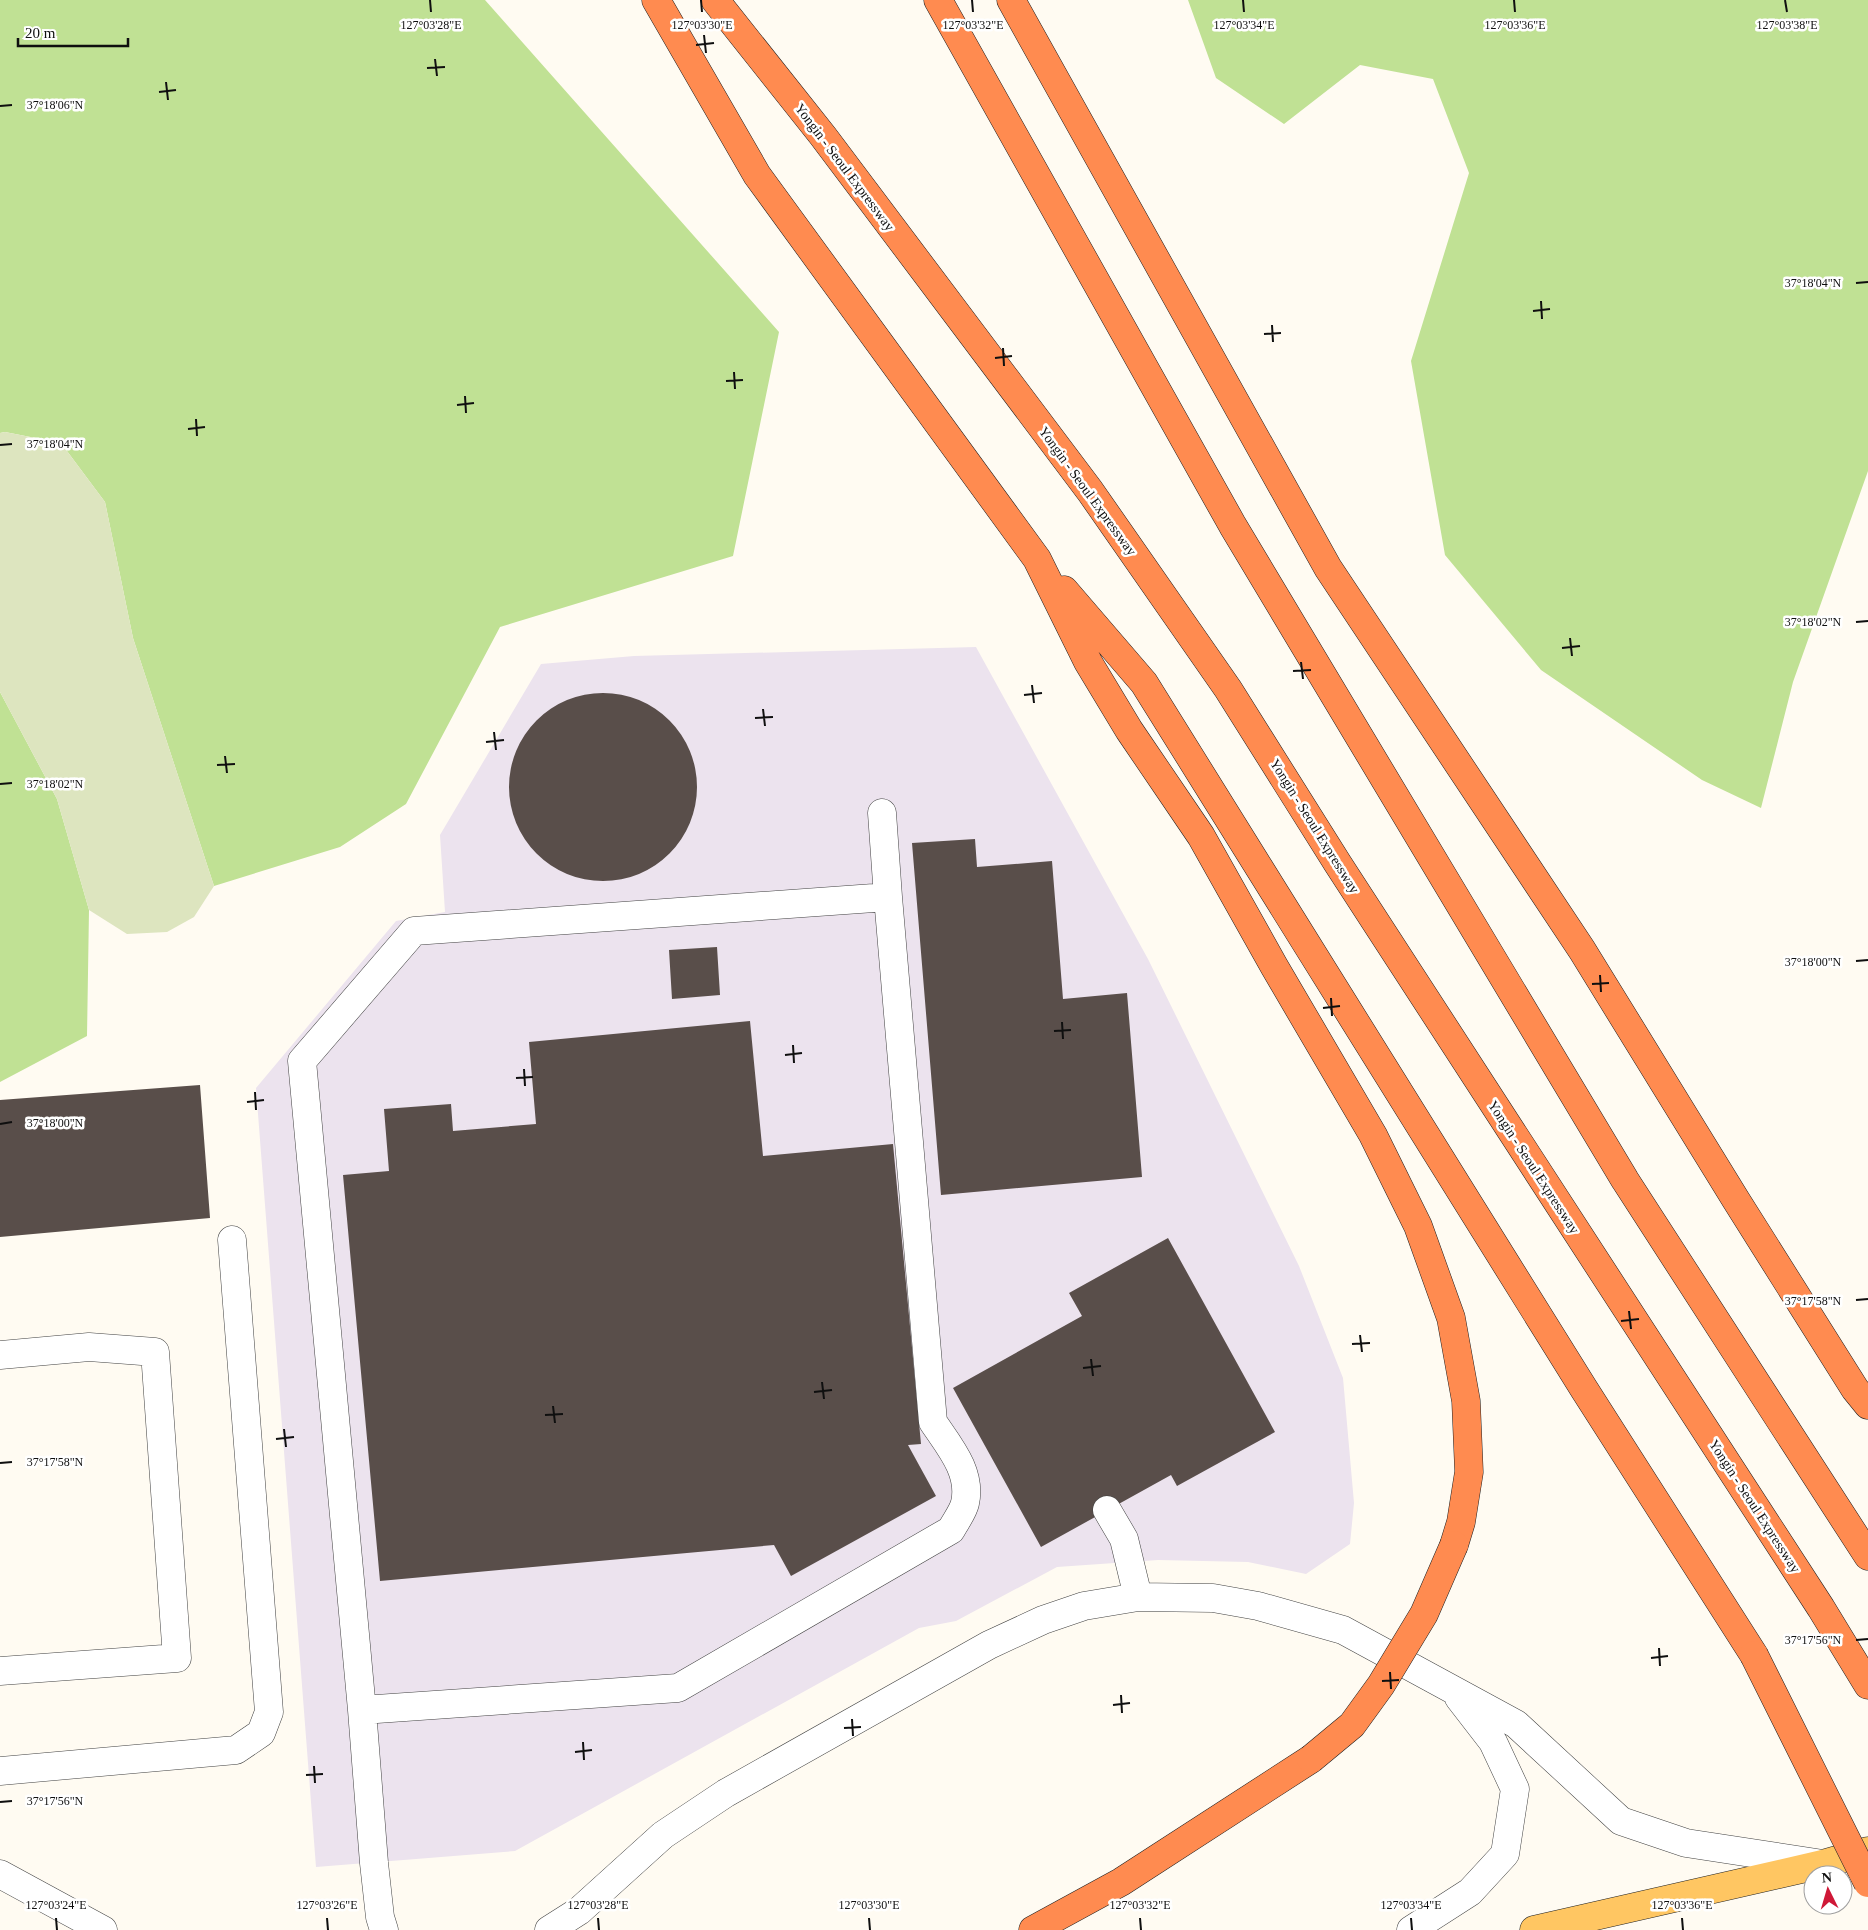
<svg xmlns="http://www.w3.org/2000/svg" width="1868" height="1930" viewBox="0 0 1868 1930" font-family="'Times New Roman',serif">
	<rect width="100%" height="100%" fill="#fffbf2"/>
	<path fill="#ece3ee" d="M976,647L1148,959L1299,1266L1343,1378L1354,1503L1350,1544L1306,1574L1248,1562L1158,1560L1057,1567L956,1621L919,1628L515,1851L316,1867L256,1088L396,921L445,912L440,835L541,664L634,656Z"/>
	<path fill="#c0e194" d="M0,0H485L779,332L733,556L500,627L406,804L340,847L214,886L133,638L105,502L61,443L5,432L0,433Z
		M1188,0H1868V471L1793,682L1761,808L1702,780L1541,670L1445,555L1411,361L1469,173L1433,79L1360,65L1284,124L1216,78Z
		M0,692L57,799L89,910L87,1036L0,1082Z"/>
	<path fill="#dde5bf" d="M5,432L61,443L105,502L133,638L214,886L194,917L167,932L127,934L89,910L57,799L0,692V433Z"/>
	<path fill="#594e4a" d="M509 787a94 94 0 1 1 188 0a94 94 0 1 1-188 0Z
		M975,839L977,867L1052,861L1063,999L1127,993L1142,1177L941,1195L912,843Z
		M717,947L720,995L672,999L669,950Z
		M750,1021L763,1156L893,1144L921,1444L908,1445L936,1496L791,1576L774,1545L380,1581L343,1175L389,1171L384,1109L451,1104L453,1131L536,1124L529,1042Z
		M200,1085L210,1218L0,1237V1100Z
		M1168,1238L1275,1432L1177,1486L1171,1475L1041,1547L953,1388L1082,1316L1069,1293Z"/>
	<g fill="none" stroke-linecap="round" stroke-linejoin="round">
		<defs>
			<path id="minor" d="M882,813L888,897
				M0,1355L89,1347L155,1352L177,1658L0,1671
				M1107,1510L1124,1539L1138,1597
				M362,1710L678,1688L951,1530C955,1522 963,1512 965,1503C972,1472 949,1446 933,1422L888,897L414,931L302,1061L362,1710L374,1863L380,1917L384,1930
				M0,1771L236,1750L261,1733L269,1712L232,1240
				M0,1874L103,1930
				M549,1930L579,1911L663,1835L726,1793L989,1645L1043,1620L1084,1606L1138,1597L1213,1598L1258,1606L1343,1630L1516,1724L1621,1821L1686,1843L1823,1864
				M1411,1930L1470,1892L1505,1854L1515,1789L1493,1742L1459,1698"/>
			<path id="major" d="M1534,1930L1823,1864L1868,1851"/>
			<path id="highway" d="M656,0L757,175L1037,559L1088,662L1129,730L1201,836L1274,966L1373,1135L1418,1226L1451,1318L1466,1401L1469,1472L1461,1522L1454,1545
				M715,0L823,136L1090,491L1228,689L1338,864L1821,1608L1868,1685
				M938,0L1233,526L1625,1180L1868,1556
				M1011,0L1328,568L1582,950L1736,1200L1855,1389L1868,1405
				M1064,590L1144,683L1584,1389L1754,1655
				M1033,1930L1121,1882L1311,1759"/>
		</defs>
		<use href="#minor" stroke="#424242" stroke-width="29"/>
		<use href="#major" stroke="#202020" stroke-width="29"/>
		<use href="#highway" stroke="#202020" stroke-width="29"/>
		<use href="#minor" stroke="#fff" stroke-width="28"/>
		<use href="#major" stroke="#ffc662" stroke-width="28"/>
		<use href="#highway" stroke="#ff8b50" stroke-width="28"/>
		<defs>
			<path id="highway-bridge" d="M1754,1655L1868,1883
				M1311,1759L1352,1725L1381,1685L1424,1614L1454,1545"/>
		</defs>
		<use href="#highway-bridge" stroke="#202020" stroke-width="29" stroke-linecap="butt"/>
		<use href="#highway-bridge" stroke="#ff8b50" stroke-width="28"/>
	</g>
	<path fill="none" stroke="#0f0f0f" stroke-width="2" d="M430,0L431,12M701,0L702,12M972,0L973,12M1243,0L1244,12M1514,0L1515,12M1785,0L1787,12M704,35L706,53M696,45L714,43M435,59L437,76M427,68L445,67M166,82L168,100M159,92L176,90M0,106L12,105M1856,283L1868,282M1541,301L1542,319M1533,311L1550,309M1272,325L1273,342M1264,334L1281,333M1003,348L1004,366M995,358L1012,356M734,372L735,389M726,381L743,380M465,396L466,413M457,405L474,403M196,419L197,436M188,429L205,427M0,445L12,444M1856,622L1868,621M1570,638L1572,656M1562,648L1580,646M1301,662L1303,679M1293,671L1311,670M1032,685L1034,703M1024,695L1042,693M763,709L765,726M755,718L773,717M494,732L496,750M486,742L504,740M225,756L227,773M217,765L235,764M0,784L12,783M1856,961L1868,960M1600,975L1601,992M1592,984L1609,983M1331,998L1332,1016M1323,1008L1340,1006M1062,1022L1063,1039M1054,1031L1071,1030M793,1045L794,1063M785,1055L802,1053M524,1069L525,1086M516,1078L533,1077M255,1092L256,1110M247,1102L264,1100M0,1124L12,1122M1856,1300L1868,1299M1629,1311L1631,1329M1621,1321L1639,1319M1360,1335L1362,1352M1352,1344L1370,1343M1091,1359L1093,1376M1083,1368L1101,1366M822,1382L824,1399M814,1392L832,1390M553,1406L555,1423M545,1415L563,1414M284,1429L286,1447M276,1439L294,1437M0,1463L12,1462M1856,1640L1868,1639M1659,1648L1660,1666M1651,1658L1668,1656M1390,1672L1391,1689M1382,1681L1399,1680M1121,1695L1122,1713M1113,1705L1130,1703M852,1719L853,1736M844,1728L861,1727M583,1742L584,1760M575,1752L592,1750M314,1766L315,1783M306,1775L323,1774M0,1802L12,1801M56,1918L57,1930M327,1918L328,1930M598,1918L599,1930M869,1918L870,1930M1140,1918L1141,1930M1411,1918L1412,1930M1682,1918L1683,1930"/>
	<g text-anchor="middle" stroke-width="5" stroke-linejoin="round" paint-order="stroke">
		<g font-size="14" fill="#0f0f0f" stroke="#fff">
			<text transform="translate(845 167) rotate(53)" y="5">Yongin - Seoul Expressway</text>
			<text transform="translate(1088 491) rotate(54)" y="5">Yongin - Seoul Expressway</text>
			<text transform="translate(1315 826) rotate(58)" y="5">Yongin - Seoul Expressway</text>
			<text transform="translate(1534 1167) rotate(57)" y="5">Yongin - Seoul Expressway</text>
			<text transform="translate(1755 1506) rotate(57)" y="5">Yongin - Seoul Expressway</text>
		</g>
	</g>
	<g font-size="12" text-anchor="middle" fill="#0f0f0f" stroke="#fff" stroke-width="5" stroke-linejoin="round" paint-order="stroke">
		<text x="431" y="29">127°03'28"E</text>
		<text x="702" y="29">127°03'30"E</text>
		<text x="973" y="29">127°03'32"E</text>
		<text x="1244" y="29">127°03'34"E</text>
		<text x="1515" y="29">127°03'36"E</text>
		<text x="1787" y="29">127°03'38"E</text>
		<text x="55" y="109">37°18'06"N</text>
		<text x="1813" y="287">37°18'04"N</text>
		<text x="55" y="448">37°18'04"N</text>
		<text x="1813" y="626">37°18'02"N</text>
		<text x="55" y="788">37°18'02"N</text>
		<text x="1813" y="966">37°18'00"N</text>
		<text x="55" y="1127">37°18'00"N</text>
		<text x="1813" y="1305">37°17'58"N</text>
		<text x="55" y="1466">37°17'58"N</text>
		<text x="1813" y="1644">37°17'56"N</text>
		<text x="55" y="1805">37°17'56"N</text>
		<text x="56" y="1909">127°03'24"E</text>
		<text x="327" y="1909">127°03'26"E</text>
		<text x="598" y="1909">127°03'28"E</text>
		<text x="869" y="1909">127°03'30"E</text>
		<text x="1140" y="1909">127°03'32"E</text>
		<text x="1411" y="1909">127°03'34"E</text>
		<text x="1682" y="1909">127°03'36"E</text>
	</g>
	<g transform="translate(1828 1890) rotate(355)"><circle r="24" fill="#ffffff" stroke="#9f9f9f"/>
	<path d="M0-4L9 19L0 12L-9 19Z" fill="#cf1837"/>
	<text y="-8" font-size="14" font-weight="bold" text-anchor="middle" fill="#0f0f0f">N</text>
	</g>
	<path d="M18 38v8h110v-8" fill="none" stroke="#0f0f0f" stroke-width="2.5"/>
	<text x="25" y="38" font-size="15" fill="#0f0f0f" stroke="#ffffff" stroke-width="4" paint-order="stroke">20 m</text>
</svg>
